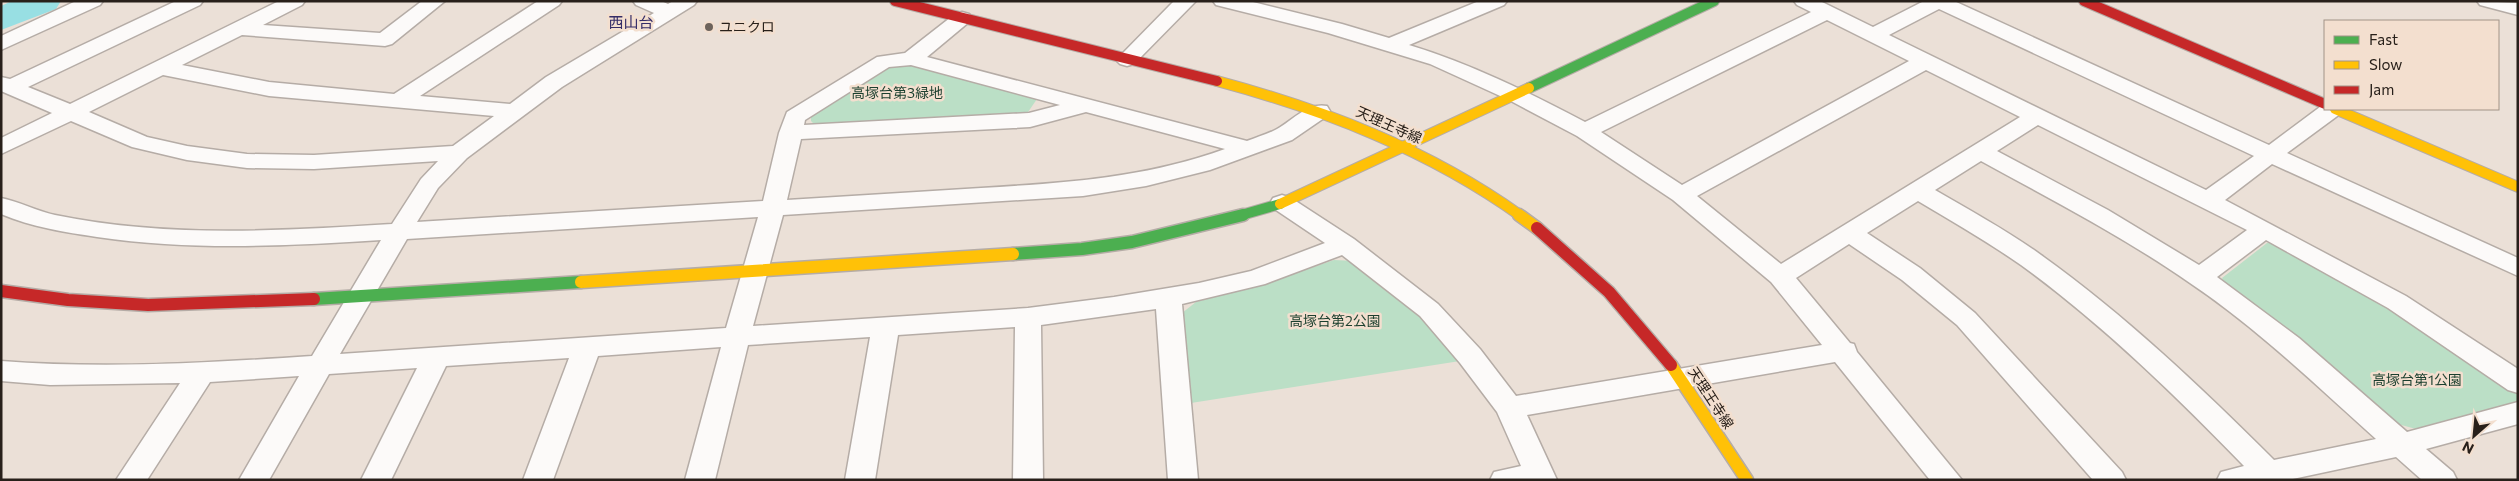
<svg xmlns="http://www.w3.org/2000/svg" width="2519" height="481" viewBox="0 0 2519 481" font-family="Commissioner,'Noto Sans JP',sans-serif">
	<rect width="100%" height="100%" fill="#ebe0d7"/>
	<path fill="#bbdfc6" d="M904,64L1037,99L1026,115L814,124L811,121V116L885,67Z
		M2267,243L2283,244L2394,308L2516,391L2518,402L2416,429L2394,423L2227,288L2222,278Z
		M1334,260L1355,261L1410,306L1460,361L1191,403L1182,313L1196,302L1264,284Z"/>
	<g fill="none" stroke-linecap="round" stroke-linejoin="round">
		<path fill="#98dfe3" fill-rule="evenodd" d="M12,1H61L56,9L1,30V6Z"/>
		<defs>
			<path id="street" d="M76,1H103L100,5L1,50V36Z
				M176,1H203L200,5L28,87L70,104L279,1H305L302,5L263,25L380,33L422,1H445L392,44L385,46L242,35L182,65L269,82L394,94L538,1H562L559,5L420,96L510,104L546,77L654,13L636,5L633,1H661L668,4L673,1H697L694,5L562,87L467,158L438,188L417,222L763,201L779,133L787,112L877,57L905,53L955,14L962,12L969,14L972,18L969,22L927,57L1247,141C1257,137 1268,134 1277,129C1293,120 1308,102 1327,106L1330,111L1327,116L1292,140L1210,170L1146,186L1083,196L783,215L753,326L1028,308L1114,297L1199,283L1251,271L1325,243L1273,208L1270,203L1273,198L1282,195L1291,198L1354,239L1438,304L1480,349L1516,396L1822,345L1771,282L1673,200L1577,136L1509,100L1430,64L1328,33L1216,5L1213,1H1249L1342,24L1389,38L1479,1H1507L1504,5L1409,45C1471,64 1528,92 1585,122L1811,12L1797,5L1794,1H1820L1873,27L1924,1H1954L2269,145L2324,104L2325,109H2343L2340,114L2287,153L2518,258V276L2272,164L2225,200L2406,296L2518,369V393L2508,390L2388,308L2266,240L2217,277L2299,338L2407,432L2518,402V424L2426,449L2453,472L2457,480H2422L2396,457L2288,480H2217L2221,472L2244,466C2174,394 2102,324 2021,265C1988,242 1953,222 1918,201L1867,233L1920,268L1975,313L2122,472L2126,480H2093L1957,325L1902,280L1849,244L1796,278L1850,343L1854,344L1857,352L1962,480H1930L1835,362L1527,415L1557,480H1490L1494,472L1521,466L1497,412L1460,363L1420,316L1342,255L1265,284L1182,304L1198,480H1168L1156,309L1041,325L1043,480H1013L1015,327L898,335L875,480H845L870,337L748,345L715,480H685L721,347L598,356L553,480H523L569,358L446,366L391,480H361L417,368L329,374L269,480H239L299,376L210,382L147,480H116L180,383L50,385L1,381V361C104,369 208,363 312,356L381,240C286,246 192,251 97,237C64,232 32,227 1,214V198C20,202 37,211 55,215C166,238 280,231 392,224L421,179L438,161L314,169L247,168L187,160L132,147L71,121L1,154V138L52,113L1,91V77L10,79ZM1939,9L2254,156L2206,190L1889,35ZM1827,20L1909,61L1682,185L1601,132ZM911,65L1060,105L1029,113L804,125L805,120L889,67ZM1926,70L2020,117L1781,264L1697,196ZM163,75L269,96L494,116L453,146L314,155L247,154L187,146L147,137L89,112ZM1086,112L1225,149C1145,178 1065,183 981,188C917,192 852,196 787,200L801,139L1030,127ZM2038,125L2247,230L2199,265L2108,210L1997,151ZM1981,161C2052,200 2124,237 2190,283C2257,328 2316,385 2376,439L2274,460C2201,387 2126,316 2041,255C2008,231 1971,211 1935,190ZM758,217L726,328L340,354L407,239Z
				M1174,1H1196L1134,64L1127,66L1120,64L1116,60L1120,56Z
				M2477,1L2518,3V15L2480,5Z"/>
			<path id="fast-far1" d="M1529,88L1714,1
				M1238,216L1280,204"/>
			<path id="fast" d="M1013,254L1082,249L1132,242L1243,215
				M314,299L581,282"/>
			<path id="slow-far1" d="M1217,81C1325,110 1429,150 1521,216
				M2335,109L2518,187
				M1280,204L1529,88"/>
			<path id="slow" d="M1519,215L1537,228
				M581,282L1013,254
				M1671,365L1747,480"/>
			<path id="jam-far1" d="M895,1L1217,81
				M2084,1L2325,104"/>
			<path id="jam" d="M1537,228L1609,292L1671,365
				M1,291L68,300L148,305L314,299"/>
		</defs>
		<use href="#street" stroke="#b5aca6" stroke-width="3"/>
		<use href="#fast-far1" stroke="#b5aca6" stroke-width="12"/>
		<use href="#fast" stroke="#b5aca6" stroke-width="15"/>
		<use href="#slow-far1" stroke="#b5aca6" stroke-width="12"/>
		<use href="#slow" stroke="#b5aca6" stroke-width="15"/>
		<use href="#jam-far1" stroke="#b5aca6" stroke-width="12"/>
		<use href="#jam" stroke="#b5aca6" stroke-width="15"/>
		<use href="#street" fill="#fcfaf9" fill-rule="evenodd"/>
		<use href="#fast-far1" stroke="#4caf50" stroke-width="10"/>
		<use href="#fast" stroke="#4caf50" stroke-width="12"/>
		<use href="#slow-far1" stroke="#ffc107" stroke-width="10"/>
		<use href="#slow" stroke="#ffc107" stroke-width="12"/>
		<use href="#jam-far1" stroke="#c62828" stroke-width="10"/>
		<use href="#jam" stroke="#c62828" stroke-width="12"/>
	</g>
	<circle fill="#6c635c" stroke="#f3dfcf" stroke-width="2" cx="709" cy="27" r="5"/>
	<g text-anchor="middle" stroke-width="5" stroke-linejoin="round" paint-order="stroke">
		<g font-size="14" fill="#28201a" stroke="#f3dfcf" text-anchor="start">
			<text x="719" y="32">ユニクロ</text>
		</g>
		<g font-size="14" fill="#1b3f2e" stroke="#f3dfcf">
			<text x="897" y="98">高塚台第3緑地</text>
			<text x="1335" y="326">高塚台第2公園</text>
			<text x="2417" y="385">高塚台第1公園</text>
		</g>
		<g font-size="14" fill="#28201a" stroke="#f3dfcf">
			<text transform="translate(1389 125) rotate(24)" y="5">天理王寺線</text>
			<text transform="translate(1711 398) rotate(57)" y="5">天理王寺線</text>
		</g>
		<g font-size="15" fill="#342c67" stroke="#f3dfcf">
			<text x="631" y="28">西山台</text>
		</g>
	</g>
	<rect width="2519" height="481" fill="none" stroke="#28201a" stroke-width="5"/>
	<rect x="2324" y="20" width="175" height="90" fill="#f3dfcf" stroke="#a29387"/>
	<rect x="2334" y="36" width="25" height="8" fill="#4caf50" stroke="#a29387"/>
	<text x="2369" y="45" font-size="15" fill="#28201a">Fast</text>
	<rect x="2334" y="61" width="25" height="8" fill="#ffc107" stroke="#a29387"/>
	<text x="2369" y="70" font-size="15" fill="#28201a">Slow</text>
	<rect x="2334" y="86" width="25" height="8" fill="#c62828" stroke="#a29387"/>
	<text x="2369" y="95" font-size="15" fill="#28201a">Jam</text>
	<g transform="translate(2474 436) rotate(207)" stroke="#f3dfcf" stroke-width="4" paint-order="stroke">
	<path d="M0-4L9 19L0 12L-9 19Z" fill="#28201a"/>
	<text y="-8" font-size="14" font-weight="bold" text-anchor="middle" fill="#28201a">N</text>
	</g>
</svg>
